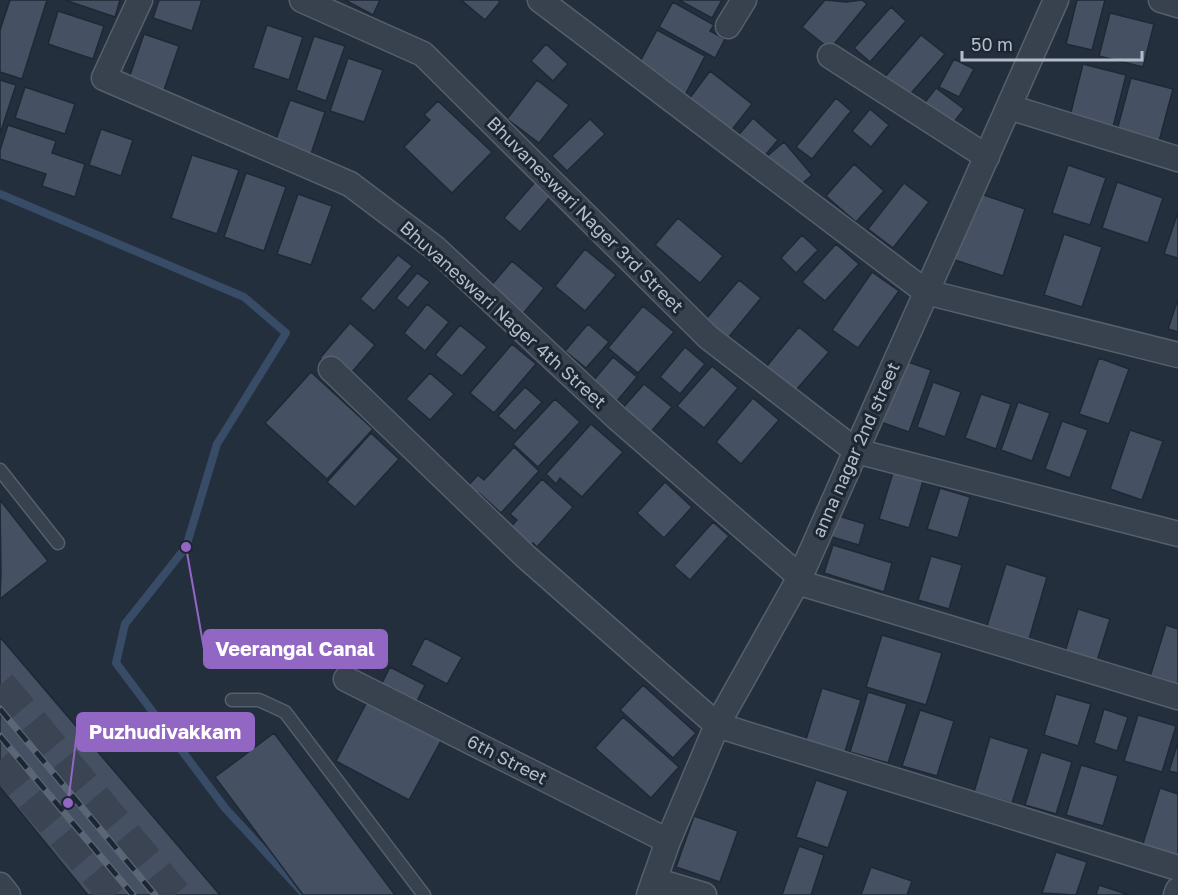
<svg xmlns="http://www.w3.org/2000/svg" width="1178" height="895" viewBox="0 0 1178 895" font-family="'Golos Text',sans-serif">
	<rect width="100%" height="100%" fill="#242f3e"/>
	<g fill="none" stroke-linecap="round" stroke-linejoin="round">
		<path stroke="#394c67" stroke-width="8" d="M0,194L244,297L286,333L217,444L186,547L125,624L116,663L225,808L305,895"/>
	</g>
	<path fill="#455162" stroke="#1f2835" stroke-width="1.5" d="M10,0H47L22,79L0,72V30Z
		M65,0H120L115,17Z
		M159,0H202L192,31L153,18Z
		M345,0H380L373,15Z
		M461,0H498L500,2L485,20Z
		M679,0H722L712,18Z
		M825,0L846,2L862,0L867,4L830,49L802,27Z
		M1077,0H1105L1092,50L1066,44Z
		M673,2L714,25L710,31L725,39L715,58L659,27Z
		M891,7L906,21L870,62L854,48Z
		M58,11L104,26L93,59L48,44Z
		M1110,13L1154,24L1143,67L1099,56Z
		M267,25L303,37L289,80L253,68Z
		M657,30L705,56L684,97L636,69Z
		M144,34L179,46L163,93L128,81Z
		M921,35L945,54L906,99L883,79Z
		M314,36L345,46L326,101L296,90Z
		M546,44L568,64L553,81L531,61Z
		M348,58L383,70L364,122L330,111Z
		M954,59L974,69L959,97L939,87Z
		M1083,64L1126,75L1112,131L1069,120Z
		M710,71L752,104L731,131L689,99Z
		M1131,78L1173,89L1158,145L1116,134Z
		M0,80L16,85L0,134Z
		M537,80L569,105L539,143L507,119Z
		M25,87L75,104L65,134L15,118Z
		M936,88L964,109L951,126L923,105Z
		M836,98L851,111L812,159L796,147Z
		M290,100L325,112L310,157L274,145Z
		M438,101L492,152L452,193L404,147L430,120L424,115Z
		M870,109L889,125L871,147L852,131Z
		M753,118L778,140L761,160L736,138Z
		M590,119L605,134L567,171L552,156Z
		M8,125L56,141L52,153L85,164L75,197L42,186L46,174L0,159V150Z
		M101,129L133,140L121,176L89,165Z
		M784,142L812,175L794,191L766,157Z
		M192,155L239,170L217,234L171,218Z
		M854,164L884,191L856,222L826,196Z
		M1068,165L1106,178L1090,225L1052,213Z
		M246,173L286,187L264,251L224,237Z
		M535,182L551,196L520,232L504,218Z
		M1117,182L1163,198L1148,243L1102,228Z
		M904,183L929,202L893,248L868,229Z
		M975,192L1025,209L1003,276L952,259Z
		M298,194L332,206L311,265L277,254Z
		M1178,212V258L1164,254Z
		M678,218L723,256L700,283L655,245Z
		M1064,234L1102,247L1082,307L1044,295Z
		M802,235L818,250L796,273L781,258Z
		M836,244L859,264L825,301L802,282Z
		M585,249L616,275L585,311L555,286Z
		M398,255L412,266L374,311L360,299Z
		M512,261L544,288L521,316L488,289Z
		M872,272L899,291L858,348L832,330Z
		M417,273L430,282L408,308L396,298Z
		M739,280L761,298L728,338L706,319Z
		M1178,299V332L1168,329Z
		M427,304L449,322L425,351L404,333Z
		M643,306L674,332L638,373L608,348Z
		M350,323L375,345L346,379L320,358Z
		M588,324L609,342L586,368L565,351Z
		M460,325L487,347L462,376L435,355Z
		M799,327L829,352L790,397L761,373Z
		M512,344L536,364L494,413L470,393Z
		M685,347L705,364L680,394L660,377Z
		M613,357L637,377L612,407L588,387Z
		M897,358L931,370L909,432L875,420Z
		M1099,358L1129,369L1109,424L1079,414Z
		M712,366L738,388L704,428L677,406Z
		M311,372L373,429L327,479L265,423Z
		M430,373L454,394L430,420L406,399Z
		M933,382L961,392L945,437L917,427Z
		M644,384L672,407L649,434L621,410Z
		M525,387L542,402L515,431L498,416Z
		M981,394L1011,404L996,449L965,438Z
		M753,398L779,420L741,464L716,442Z
		M555,399L580,422L538,467L513,444Z
		M1018,402L1050,413L1032,461L1001,450Z
		M1062,421L1088,430L1070,478L1045,469Z
		M591,424L623,452L582,497L560,478L556,484L546,474Z
		M1130,430L1163,441L1142,500L1110,489Z
		M371,433L399,459L355,507L327,482Z
		M514,447L539,471L501,513L479,493L473,499L464,490L478,475L484,480Z
		M894,469L924,478L909,528L879,519Z
		M542,479L573,507L537,547L533,543L529,548L505,533L517,520L510,514Z
		M665,482L692,507L664,538L637,513Z
		M940,488L970,497L958,538L927,529Z
		M0,500L48,561L0,599L1,574Z
		M835,515L865,524L859,545L829,536Z
		M713,522L729,536L690,580L674,566Z
		M833,545L892,563L884,592L824,573Z
		M931,556L962,565L949,609L918,600Z
		M1006,564L1047,577L1029,639L987,626Z
		M1078,609L1110,619L1097,661L1065,652Z
		M1166,625L1178,629V688L1149,680Z
		M882,635L942,653L926,705L866,687Z
		M0,637L220,895H88L0,787Z
		M425,638L462,657L447,684L411,665Z
		M390,667L425,685L414,707L379,689Z
		M643,685L696,733L673,758L620,710Z
		M822,688L861,700L843,758L804,746Z
		M868,692L907,704L888,763L850,752Z
		M1056,694L1091,704L1078,746L1044,735Z
		M368,700L442,739L409,800L336,761Z
		M1104,709L1128,717L1117,751L1094,743Z
		M920,710L954,721L937,776L902,766Z
		M1138,715L1176,726L1162,772L1124,761Z
		M623,717L679,767L651,798L595,748Z
		M274,733L395,895H303L215,777Z
		M990,737L1029,749L1012,803L974,792Z
		M1178,742V773L1169,771Z
		M1041,752L1072,762L1056,814L1025,805Z
		M1081,765L1118,776L1103,826L1066,815Z
		M816,780L848,791L828,848L796,837Z
		M1160,788L1178,794V861L1141,850Z
		M694,816L738,831L720,882L676,867Z
		M799,846L824,855L811,895H782Z
		M1056,852L1087,862L1076,895L1042,893Z
		M871,867L912,881L907,895H861Z
		M1099,885L1129,895H1096Z"/>
	<g fill="none" stroke-linecap="round" stroke-linejoin="round">
		<path stroke="#3a4453" stroke-width="33" stroke-dasharray="33 16" stroke-linecap="butt" d="M0,685L175,895
			M0,760L115,895"/>
		<defs>
			<path id="lane" d="M0,470L58,543
				M232,700H259L285,712L424,895"/>
			<path id="street" d="M140,0L104,78L350,184L435,248L616,417L800,577
				M302,0L423,54L708,337L856,451L1178,534
				M540,0L926,292L1178,355
				M1161,0L1178,5
				M728,26L744,0
				M830,56L987,157
				M1009,107L1178,159
				M331,369L524,555L717,725L1178,868
				M797,582L1178,697
				M346,679L668,841
				M654,880L704,895
				M0,885L8,895
				M649,895L668,841L717,725L800,577L1056,0
				M1176,895L1178,890"/>
		</defs>
		<use href="#lane" stroke="#565f6c" stroke-width="15"/>
		<use href="#street" stroke="#565f6c" stroke-width="27"/>
		<use href="#lane" stroke="#38414e" stroke-width="12"/>
		<use href="#street" stroke="#38414e" stroke-width="24"/>
		<defs>
			<path id="rail" d="M0,709L155,895
				M0,736L133,895"/>
		</defs>
		<use href="#rail" stroke="#5a6575" stroke-width="7"/>
		<use href="#rail" stroke="#1d2633" stroke-width="4.5" stroke-dasharray="14" stroke-linecap="butt"/>
	</g>
	<g text-anchor="middle" stroke-width="6" stroke-linejoin="round" paint-order="stroke">
		<g font-size="18" fill="#b4bcc9" stroke="#1d2633">
			<text transform="translate(585 215) rotate(45)" y="6">Bhuvaneswari Nager 3rd Street</text>
			<text transform="translate(503 315) rotate(42)" y="6">Bhuvaneswari Nager 4th Street</text>
			<text transform="translate(856 450) rotate(-66)" y="6">anna nagar 2nd street</text>
			<text transform="translate(507 760) rotate(27)" y="6">6th Street</text>
		</g>
	</g>
	<path fill="none" stroke="#9266c3" stroke-width="2" d="M186 547L204 649M68 803L77 732"/>
	<g fill="#9266c3" stroke="#1d2633" stroke-width="2">
		<circle cx="186" cy="547" r="6"/>
		<circle cx="68" cy="803" r="6"/>
	</g>
	<g fill="#9266c3" stroke="#9266c3" stroke-width="2">
		<rect x="204" y="630" width="183" height="38" rx="6"/>
		<rect x="77" y="713" width="177" height="38" rx="6"/>
	</g>
	<g font-size="20" text-anchor="middle" font-weight="bold" fill="#fff">
		<text x="295" y="656">Veerangal Canal</text>
		<text x="165" y="739">Puzhudivakkam</text>
	</g>
	<path d="M962 51v9h180v-9" fill="none" stroke="#b4bcc9" stroke-width="3"/>
	<text x="971" y="51" font-size="18" fill="#b4bcc9" stroke="#1d2633" stroke-width="4.5" paint-order="stroke">50 m</text>
</svg>
